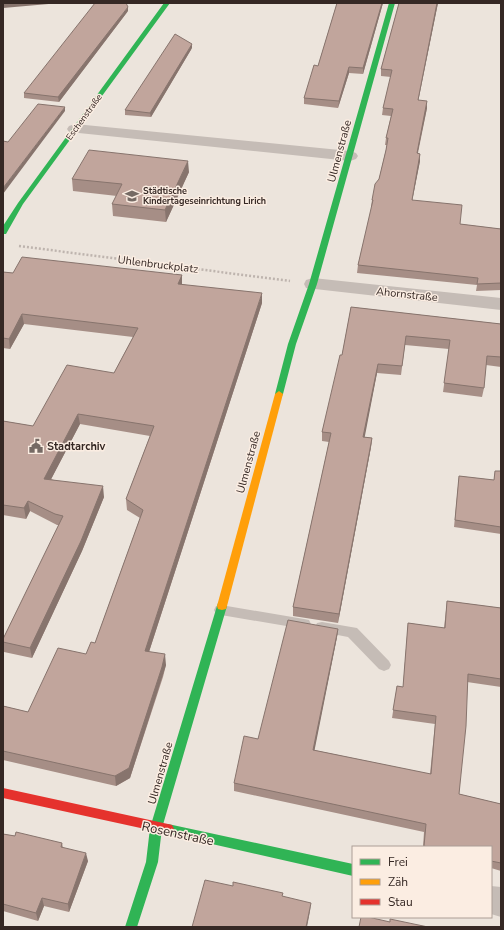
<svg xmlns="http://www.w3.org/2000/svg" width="504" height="930" viewBox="0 0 504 930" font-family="'Nunito Sans',sans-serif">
	<rect width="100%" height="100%" fill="#ece4dc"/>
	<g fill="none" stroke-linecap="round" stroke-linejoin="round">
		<path stroke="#beb4ae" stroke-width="2.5" stroke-dasharray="2 2" stroke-linecap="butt" d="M19,246L290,281"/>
		<path fill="#c5bcb6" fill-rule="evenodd" d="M221,605L304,619L309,620L311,624L309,628L304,629L221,615L216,614L214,610L216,606Z
			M322,622L357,628L389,661L391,665L389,669L384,671L379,669L348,637L317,631L315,627L317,623Z"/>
		<path fill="#c5bcb6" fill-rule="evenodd" d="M75,124L350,151L356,153L358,156L356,159L350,161L69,132L67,129L69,126Z
			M313,278L501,298V310L306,288L304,284L306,280Z
			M491,886L501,887V917L491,914Z"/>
		<path fill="#30b455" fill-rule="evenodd" d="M164,3H170L23,204L6,234H3V226L18,203Z
			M389,3H395L317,284L296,344L283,394L282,396H276L275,394L288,344L309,284Z
			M222,602L226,603L227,606L162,828L158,862L137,927H125L146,862L150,828L217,606L218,603Z
			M168,824L353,864V876L168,834L164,833L162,829L164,825Z"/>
		<path fill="#ff9f0a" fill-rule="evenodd" d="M279,391L283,394L227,606L226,609L222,610L218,609L217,606L275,394Z"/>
		<path fill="#e5322d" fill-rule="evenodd" d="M3,788L168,824L172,825L174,829L172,833L168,834L3,798Z"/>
	</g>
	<path fill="#a68e86" d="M337,3H383L363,74L349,73L338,108L304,104V98L318,66Z
		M399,3H438L418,100L427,108L418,153L420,154V161L412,200L460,224L501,229V290L476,291L477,285L357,273L358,265L372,207H371L372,200L379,179L387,145H385L386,138L391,116L382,115L383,108L391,77L381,76V69Z
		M128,11L59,102L24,98V93Z
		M192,48L151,117L125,115V110Z
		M189,172L166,222L113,216L112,204L117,196L73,191L72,179Z
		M3,272L13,273L182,275V284L262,303L149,652L166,665L163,677L130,778L116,786L3,760V706L28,712L86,654L95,643L140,518L127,510L126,499L150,436L80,424L51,479L104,497L82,551L32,658L4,652L3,647V639L59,525H57L30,511L26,519L3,515V421L33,426L114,373L133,337L24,324L10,349L3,348Z
		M351,307L501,324V367L486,365L484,388L482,397L443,392L449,349L405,345L401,375L377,373L364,437L372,438L371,447L338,623L293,616V607L329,442L322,441V432L342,355Z
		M495,471H501V534L454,527L459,476L494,480Z
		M447,601L501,608V687L467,682L459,794L501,804V803V871L491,868V847H423L424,832L234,791V783L258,739L338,629L337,637L314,750L430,774L435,724L392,718L397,686L403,687L408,623L444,628Z
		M3,834L15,836L62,843L63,848L88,861L69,912L44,906L38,921L3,911Z"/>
	<path fill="#87746d" d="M3,3H60L3,8Z
		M382,3H383L363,74V68Z
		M437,3H438L417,107L418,100Z
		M128,7V11L59,102L58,97Z
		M192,44V48L151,117L150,113Z
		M349,67V73L338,108L339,101Z
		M427,101V108L416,160L417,153Z
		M65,107V111L3,194V188Z
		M420,154V161L411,207L412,200Z
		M188,161L189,172L166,222L165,210Z
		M182,275V285L178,284Z
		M262,293V303L146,661L145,651Z
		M22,314L24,324L10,349L9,339Z
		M378,364L377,373L363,446V437Z
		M78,414L80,424L46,489L44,479Z
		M372,438L371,447L338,623L339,614Z
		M103,486L104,497L82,551L32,658L30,648Z
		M28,501L30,511L26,519L24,508Z
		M338,629L337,637L313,758V750Z
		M165,654L166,665L130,778L116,786L115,776Z
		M86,853L88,861L69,912L68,904Z
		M42,898L44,906L38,921L36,913Z
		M311,903L310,911L307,927H306Z"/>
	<path fill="#c1a59c" stroke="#87746d" d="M95,3H126L128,7L58,97L24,93Z
		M337,3H382L363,68L349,67L339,101L304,98L314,65L318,66Z
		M399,3H437L418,100L427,101L417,153L420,154L412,200L462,205L460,224L501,229V283L477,284L478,278L358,265L373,200H372L375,184L379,179L386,150L388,138H386L393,109L383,108L392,70L381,69Z
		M175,34L192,44L150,113L125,110Z
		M38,104L65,107L3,188V141L8,142Z
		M89,150L188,161L165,210L112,204L122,184L72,179Z
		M22,257L182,275L178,284L262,293L145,651L165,654L162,667L129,768L115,776L3,751V706L28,712L58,648L86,654L91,642L95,643L143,510L126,499L154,426L78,414L44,479L103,486L81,541L30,648L3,642V639L63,516L55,514L28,501L24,508L3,505V421L33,426L67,365L114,373L138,328L22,314L9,339L3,338V272L13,273Z
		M351,307L501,324V357L487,356L484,388L444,383L450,340L406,336L402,366L378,364L363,437L372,438L339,614L293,607L331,433L322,432L340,355H342Z
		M495,471H501V527L455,520L459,476L494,480Z
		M447,601L501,608V679L468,674L466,726L459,794L501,804V863L491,861V847H428L424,846L426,824L234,783L244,736L258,739L288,620L338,629L313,750L431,774L436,716L393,710L397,686L403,687L408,623L445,628Z
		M16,832L62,843L61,847L86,853L68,904L42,898L36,913L3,904V834L15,836Z
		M205,880L233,886V882L283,893L282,896L311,903L306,927H192Z
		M361,917H368L390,922V919L428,927H359Z"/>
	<defs>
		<symbol id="school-bare" viewBox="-9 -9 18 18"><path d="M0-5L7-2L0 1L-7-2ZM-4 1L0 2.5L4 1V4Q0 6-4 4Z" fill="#756a64" stroke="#fbede2" stroke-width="2.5" paint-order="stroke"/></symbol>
		<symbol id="civic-bare" viewBox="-9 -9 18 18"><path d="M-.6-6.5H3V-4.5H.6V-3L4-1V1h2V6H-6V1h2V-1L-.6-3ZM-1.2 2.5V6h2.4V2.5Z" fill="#756a64" stroke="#fbede2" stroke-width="2.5" paint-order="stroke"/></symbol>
	</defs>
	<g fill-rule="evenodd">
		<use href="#school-bare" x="122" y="186" width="20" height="20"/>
		<use href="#civic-bare" x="26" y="436" width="20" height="20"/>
	</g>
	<g text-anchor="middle" stroke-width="3" stroke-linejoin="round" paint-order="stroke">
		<g font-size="9" fill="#352824" stroke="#fbede2">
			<text transform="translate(84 117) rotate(-54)" y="3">Eschenstraße</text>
		</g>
		<g font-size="9" font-weight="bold" fill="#352824" stroke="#fbede2" text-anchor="start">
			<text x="143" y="194">Städtische<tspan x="143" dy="10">Kindertageseinrichtung Lirich</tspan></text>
		</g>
		<g font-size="11" fill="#352824" stroke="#fbede2">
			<text transform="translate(339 151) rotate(-75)" y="4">Ulmenstraße</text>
			<text transform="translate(158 264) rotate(7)" y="4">Uhlenbruckplatz</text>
			<text transform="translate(407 294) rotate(6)" y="4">Ahornstraße</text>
			<text transform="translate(248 462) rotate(-75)" y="4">Ulmenstraße</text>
			<text transform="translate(160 773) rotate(-74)" y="4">Ulmenstraße</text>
		</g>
		<g font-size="11" font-weight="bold" fill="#352824" stroke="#fbede2" text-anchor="start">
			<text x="47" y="450">Stadtarchiv</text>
		</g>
		<g font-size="13" fill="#352824" stroke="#fbede2">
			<text transform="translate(178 833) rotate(12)" y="5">Rosenstraße</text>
		</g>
	</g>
	<rect width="504" height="930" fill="none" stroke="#352824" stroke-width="8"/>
	<rect x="352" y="846" width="140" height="72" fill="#fbede2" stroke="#ac9e96"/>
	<rect x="360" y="859" width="20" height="6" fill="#30b455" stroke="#ac9e96"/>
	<text x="388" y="866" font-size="12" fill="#352824">Frei</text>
	<rect x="360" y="879" width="20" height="6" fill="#ff9f0a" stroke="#ac9e96"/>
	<text x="388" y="886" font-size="12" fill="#352824">Zäh</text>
	<rect x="360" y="899" width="20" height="6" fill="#e5322d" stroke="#ac9e96"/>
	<text x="388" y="906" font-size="12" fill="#352824">Stau</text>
</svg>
